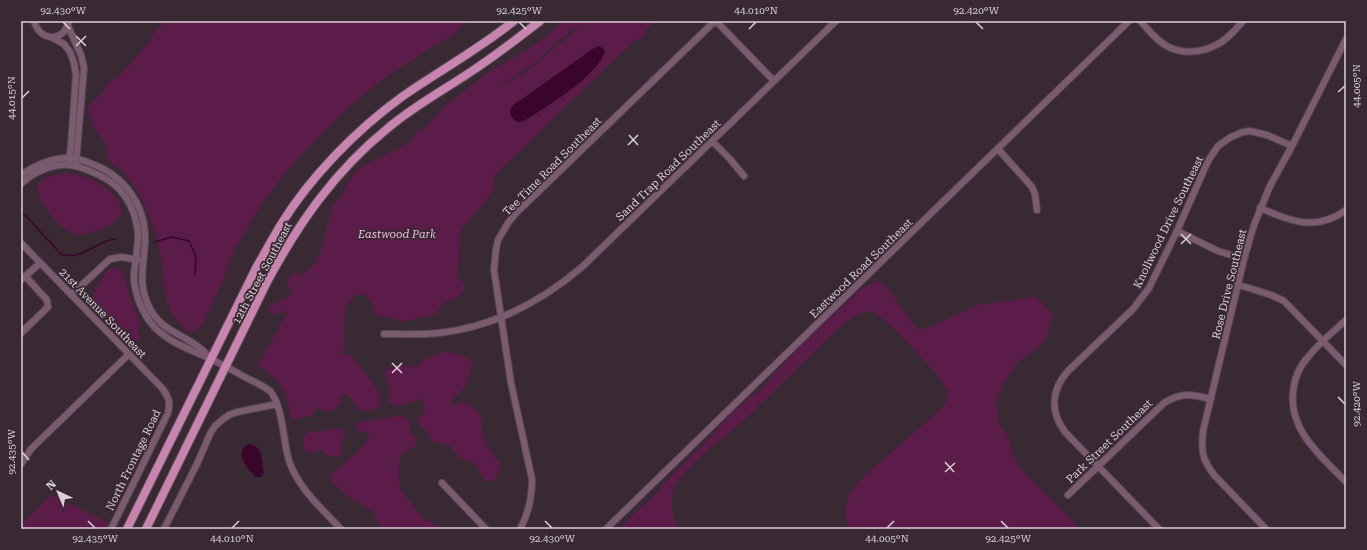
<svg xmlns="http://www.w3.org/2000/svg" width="1367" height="550" viewBox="0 0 1367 550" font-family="'Roboto Serif',serif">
	<rect width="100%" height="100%" fill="#392933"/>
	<path fill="#5c1c49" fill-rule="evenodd" d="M166,21H470L462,26L453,35L429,49L412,61L390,74L358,99L331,124L285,173L261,205L234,251L223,281L202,325C197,331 192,335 185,329C163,307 166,293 162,265C161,255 158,245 156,235C151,219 139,190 128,178C126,175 123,171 120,169C116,166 111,165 108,159C106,155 108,149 106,145C98,133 89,122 87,107L102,93L109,82L120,75L149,43L155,32Z
		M566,21H655L645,31L646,33L643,38L634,41L493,177L494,188L482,207L465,224L460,233L458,275L465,287L462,294L456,299L449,300L441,305L436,314L427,317L414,319L403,322L389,317H380L374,312C373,306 372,303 368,298C366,294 361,293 357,295C336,309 349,335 342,354H349C359,365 382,390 381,405C373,411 368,412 358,410L352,400L346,394L341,396V402L334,411H324L318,407L312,416L291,420C286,389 284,384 258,365L288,311L273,315L268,311L270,305L287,298L293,291L287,285L288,278L295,272L302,275L315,263L320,253L333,205L342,195L348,182L356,172L363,166L409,143L417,131L425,128L446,105L472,85L486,74L525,51L544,38L558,25ZM581,26L527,71L500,87L503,84C516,76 528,68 539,59C552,48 565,32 581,26Z
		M65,173C75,175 86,176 95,181C107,186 129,206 118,219C109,229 90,232 78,236C65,231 51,218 44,206C40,200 38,192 37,185L44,178Z
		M110,268H117L122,271L132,302L140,323L138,331L140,338L137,342H132L123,337L96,309L91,299C97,288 101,276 110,268Z
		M876,280L888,288L911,322L920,330L928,328L977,305L1022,299L1035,296L1054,316L1048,330L1046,339L1039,347L1019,361L1003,384L996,403L997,412L999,424L1009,437L1012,453L1019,467L1080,529H850L846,520L845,507L849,494L862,478L941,409C945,404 950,398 947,390C944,379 884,316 873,312C863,308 851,319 843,324C811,355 779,387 746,418C729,434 680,470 673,491C669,503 672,519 679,529H620L629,518L655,495L670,477L710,438L732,412L741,406L750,397L759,391L803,343L860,290Z
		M445,351L469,358L472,363L470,375L466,386L449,404L455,405L464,402L472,407L481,415C481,433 487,451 500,463V470L495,480L487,482L481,476L478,466L467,460L459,458L449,445L431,441L428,432L420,427L416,421L424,413L425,406L421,399L405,404L393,407L388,400C389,395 390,389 388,384C387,379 385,376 384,371C397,365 402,364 416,368L427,358Z
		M398,416C413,419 407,420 411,432C412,435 415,437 417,440L416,446C411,448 404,451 401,456C398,461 398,481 400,487C401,494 407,497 411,502C415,507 417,513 422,517C428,523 438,523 444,529H382L377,522L373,512L347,496L336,486L330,478C333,469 339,468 346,462C354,455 362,448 369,439L368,434L361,431L356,430L355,427L358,422Z
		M341,428C347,435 343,437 341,445C341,446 341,452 342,453L338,457C330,457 326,456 321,450L314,453L307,452L303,447L304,436L309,431C322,433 328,429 341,428Z
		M51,495L109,523L106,529H21V525Z"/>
	<path fill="#39052a" d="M599,46L603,48L605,51C599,75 545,108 524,121L517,122L512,118L510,112C511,104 519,101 525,97L594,48Z
		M248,444C264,446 261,459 264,472L261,477H255C248,468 233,453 248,444Z"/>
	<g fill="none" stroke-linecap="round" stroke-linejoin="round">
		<path stroke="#39052a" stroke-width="1.5" d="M21,214L26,216L61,254C77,260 90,248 104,242C108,240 112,240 116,239
			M154,242L172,237L189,241L196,257L195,275"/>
		<defs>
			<path id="minor" d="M34,21C40,42 64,43 69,21
				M716,21L774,81
				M1140,21C1148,29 1155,39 1165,45C1181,55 1202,53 1218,44C1228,39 1236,29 1243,21
				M68,26L81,55L84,68L76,163
				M51,37L64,44L70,52L74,63L76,75L71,145L69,161
				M712,141L730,159L744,176
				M998,149L1032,187L1035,194L1037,210
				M21,175C34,166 52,158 69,158C77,157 85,161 92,164C125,176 146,206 145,241C144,267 137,283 150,309C162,331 183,334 200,348C203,350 206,354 209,356
				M21,184C35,170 60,160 79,167C106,176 124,186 134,214C136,221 138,228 138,235C138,248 135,261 134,274C133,290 141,309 150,322C166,342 189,349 211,359C221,364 231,369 241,375C250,380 261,384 270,391C283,406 283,441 289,461C299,489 321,508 341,529
				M1260,208C1291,221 1316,232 1346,210
				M1177,231L1218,251L1244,259
				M21,243L162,388C168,396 171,402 168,413L111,529
				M21,280L40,263
				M1239,285L1271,295L1284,301L1346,365
				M71,295L110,259L122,257L138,260
				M1346,320C1333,332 1319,343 1308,357C1299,367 1294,379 1293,393C1289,431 1322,457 1346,482
				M21,333L48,307L47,300L25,276
				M384,334C402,334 421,335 439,333C493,327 542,301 582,267L836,21
				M21,464L31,449L129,354
				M442,483L486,529
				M1068,495L1164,403C1182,392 1191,394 1211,399
				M164,529L197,464L210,434L215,426L222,420L229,415L237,412L277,404
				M520,529C529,513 532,497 532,479L511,383L494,270L496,249L498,240L508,223L516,213L715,21
				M606,529L1129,21
				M1159,529L1065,432C1050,412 1051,390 1068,371L1133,309L1149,288L1177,231L1208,161L1218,146L1231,137L1243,132L1250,131L1267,135L1292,146
				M1266,529L1215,476C1202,460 1201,451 1203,431L1244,259L1254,225L1270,186L1292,146L1346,39"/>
			<path id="major" d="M127,529L257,266C265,253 272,239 280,226C310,177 356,130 403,96C439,71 479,49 514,21
				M146,529L267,282C300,221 335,171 388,128C413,107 442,91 469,73C493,57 517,39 540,21"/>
		</defs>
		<use href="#minor" stroke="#564751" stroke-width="8"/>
		<use href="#major" stroke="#564751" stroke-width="10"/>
		<use href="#minor" stroke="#7b5b6f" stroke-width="6"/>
		<use href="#major" stroke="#c684ae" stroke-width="8"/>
	</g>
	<path fill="none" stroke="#dbd0d7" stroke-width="1.5" d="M63,22L70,29M519,22L526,29M976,22L983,29M749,29L756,22M76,36L86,46M76,46L86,36M1338,92L1345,86M22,98L29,91M629,135L638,145M628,145L638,135M1181,234L1191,244M1181,244L1191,234M392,363L402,373M392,373L402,363M1338,397L1345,404M22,452L29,460M945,462L954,472M945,472L955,463M88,521L95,528M545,521L552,528M1001,521L1008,528M232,528L239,521M887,528L894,521"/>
	<g text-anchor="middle" stroke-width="3.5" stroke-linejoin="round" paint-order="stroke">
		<g font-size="11" fill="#dbd0d7" stroke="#392933">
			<text transform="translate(552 166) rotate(-45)" y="4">Tee Time Road Southeast</text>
			<text transform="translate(668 170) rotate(-44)" y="4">Sand Trap Road Southeast</text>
			<text transform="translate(1168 222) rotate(-64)" y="4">Knollwood Drive Southeast</text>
			<text transform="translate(861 268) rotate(-44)" y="4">Eastwood Road Southeast</text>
			<text transform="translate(262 273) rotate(-62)" y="4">12th Street Southeast</text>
			<text transform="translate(1229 284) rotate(-76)" y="4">Rose Drive Southeast</text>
			<text transform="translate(103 313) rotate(46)" y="4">21st Avenue Southeast</text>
			<text transform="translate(1109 441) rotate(-44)" y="4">Park Street Southeast</text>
			<text transform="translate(133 460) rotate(-64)" y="4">North Frontage Road</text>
		</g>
		<g font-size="11" font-style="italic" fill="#f6b8de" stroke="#392933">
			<text x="397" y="238">Eastwood Park</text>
		</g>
	</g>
	<rect width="1367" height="550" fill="none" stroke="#392933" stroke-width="44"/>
	<g transform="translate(58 492) rotate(316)" stroke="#392933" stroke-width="3" paint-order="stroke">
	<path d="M0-3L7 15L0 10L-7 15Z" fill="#dbd0d7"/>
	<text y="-6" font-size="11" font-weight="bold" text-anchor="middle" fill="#dbd0d7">N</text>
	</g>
	<rect x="22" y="22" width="1323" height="506" fill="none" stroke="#dbd0d7" stroke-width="1.5"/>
	<g font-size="10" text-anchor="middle" fill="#dbd0d7">
		<text x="63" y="14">92.430°W</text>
		<text x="519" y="14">92.425°W</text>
		<text x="756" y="14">44.010°N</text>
		<text x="976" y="14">92.420°W</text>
		<text transform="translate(1356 86) rotate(-90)" y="4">44.005°N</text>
		<text transform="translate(11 98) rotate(-90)" y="4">44.015°N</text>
		<text transform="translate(1356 404) rotate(-90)" y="4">92.420°W</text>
		<text transform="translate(11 452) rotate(-90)" y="4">92.435°W</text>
		<text x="95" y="542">92.435°W</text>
		<text x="232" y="542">44.010°N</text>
		<text x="552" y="542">92.430°W</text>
		<text x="887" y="542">44.005°N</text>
		<text x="1008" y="542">92.425°W</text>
	</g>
</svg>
